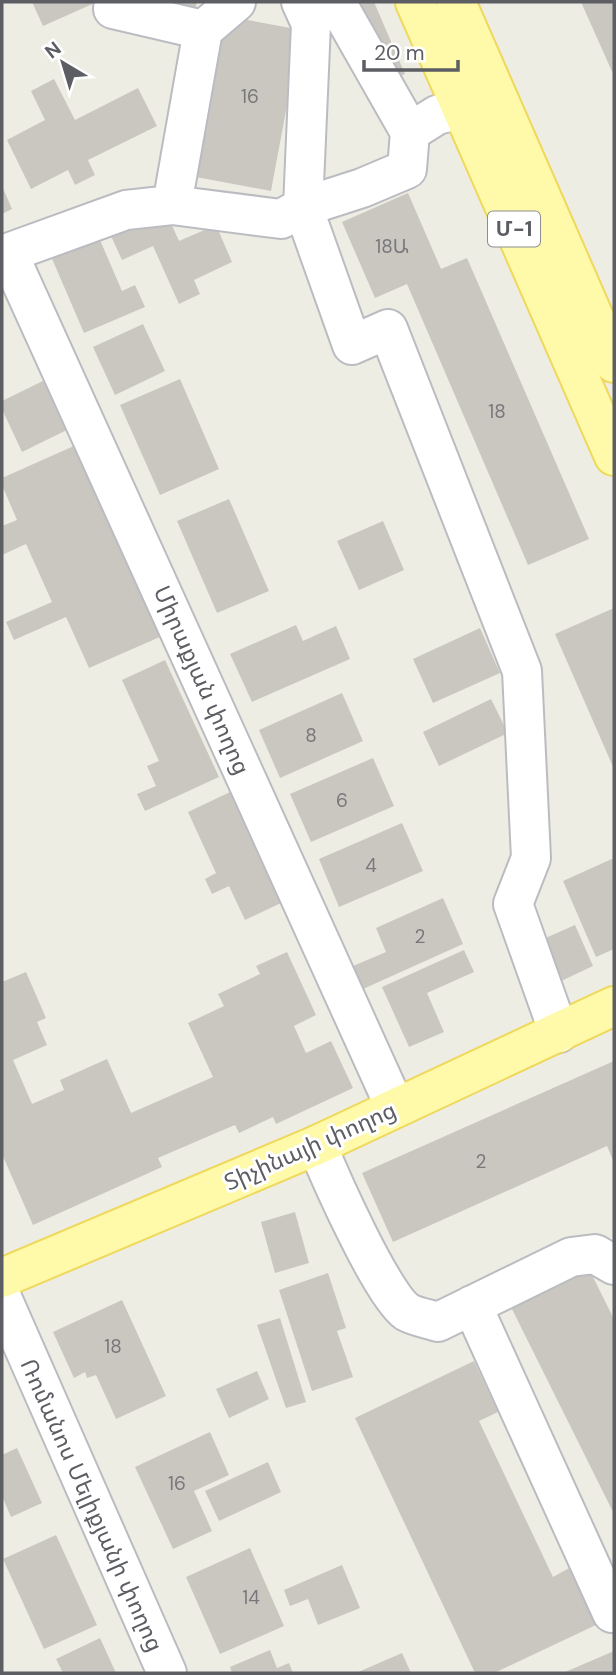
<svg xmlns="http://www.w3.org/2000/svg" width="616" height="1675" viewBox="0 0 616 1675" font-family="'DM Sans','Noto Sans Armenian',sans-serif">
	<rect width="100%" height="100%" fill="#eeede3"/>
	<path fill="#cac7c1" d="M32,2H97L43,26Z
		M153,2H197L195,11Z
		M344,2H374L405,74L393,79Z
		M581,2H614V76Z
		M226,16L301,30L271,191L196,177Z
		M54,79L75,120L138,88L157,126L88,160L95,175L75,185L68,170L31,189L7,140L45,120L31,91Z
		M2,186L12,209L2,214Z
		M408,193L441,269L467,258L589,539L528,565L407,284L375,298L342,222Z
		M166,212L179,241L216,225L232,262L194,280L200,294L179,304L153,246L122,260L111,236Z
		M97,233L122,291L135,285L145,307L84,333L50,254Z
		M143,324L165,371L115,395L93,347Z
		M51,377L75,426L22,452L2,409V401Z
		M180,379L219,469L160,495L120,405Z
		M76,445L169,633L89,668L66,617L14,640L6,622L52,602L26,544L2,555V526L17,520L2,485V478Z
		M229,499L269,591L217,613L177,521Z
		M383,521L404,570L359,590L337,541Z
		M614,608V769L555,634Z
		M296,625L303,641L336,626L350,659L252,702L230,654Z
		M480,628L500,673L433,703L413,659Z
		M165,660L219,777L145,811L137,794L156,786L147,766L159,761L122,680Z
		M342,693L363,741L280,778L259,730Z
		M491,699L508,733L439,766L423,732Z
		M373,758L394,806L311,842L290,794Z
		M230,792L281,903L245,920L229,886L212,894L205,879L216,873L188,812Z
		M402,823L423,871L339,907L319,859Z
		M614,858V949L596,957L563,881Z
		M443,898L463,944L363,989L353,966L386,952L376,928Z
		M575,925L593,966L559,982L541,940Z
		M464,950L474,972L427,993L444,1032L409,1047L382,987Z
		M287,952L316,1015L294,1026L306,1053L331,1041L353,1088L276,1124L273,1117L239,1133L235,1125L209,1136L158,1158L162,1167L33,1225L2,1154V982L26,972L46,1018L37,1022L47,1045L13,1060L32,1104L64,1090L60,1080L107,1059L131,1113L213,1077L188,1023L224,1006L218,994L260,974L256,966Z
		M614,1061V1163L607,1146L393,1242L362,1173Z
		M295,1212L309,1263L275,1273L261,1222Z
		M586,1263L614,1319V1514L509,1303Z
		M328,1273L346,1328L337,1331L353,1377L312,1391L279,1290Z
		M122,1300L166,1396L116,1419L96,1375L87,1378L85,1372L74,1378L53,1332Z
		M280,1318L306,1402L286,1408L257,1325Z
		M474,1361L498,1412L479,1421L553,1577L571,1567L598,1624L494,1673H475L355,1418Z
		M257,1371L269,1399L229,1418L216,1389Z
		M210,1432L229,1475L194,1491L212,1531L173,1549L135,1467Z
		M17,1448L42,1503L11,1517L2,1496V1455Z
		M268,1462L281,1492L219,1521L205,1491Z
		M56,1535L97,1625L44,1649L3,1559Z
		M250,1548L284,1626L220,1654L186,1577Z
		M342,1565L360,1608L318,1625L308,1599L290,1606L284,1590Z
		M100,1638L116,1673H63L56,1659Z
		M270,1650L277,1668L289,1663L293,1673H232L230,1667Z
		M614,1651V1673H563Z
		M402,1653L411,1673H356Z"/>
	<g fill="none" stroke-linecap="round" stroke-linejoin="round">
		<defs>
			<path id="minor" d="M114,2L113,9L203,30
				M301,2L311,24L303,207L352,345L388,329L522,671L531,858L513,904L559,1033
				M336,2L410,132
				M172,205L203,30L236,2
				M8,253L395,1107
				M2,255L126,210L172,205L281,219L303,207L362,188L407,169L410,132L437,115L461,109
				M317,1145C330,1177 382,1295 407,1312C416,1317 429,1319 438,1322L571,1257L595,1254L614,1265
				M2,1298L167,1673
				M472,1305L612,1613L614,1612"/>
			<path id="major" d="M415,2L614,456
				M456,2L614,363
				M2,1278L317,1145L614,1006"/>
		</defs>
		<use href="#minor" stroke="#bbbcc2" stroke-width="42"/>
		<use href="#major" stroke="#efd85b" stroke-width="42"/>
		<use href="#minor" stroke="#fff" stroke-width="38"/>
		<use href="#major" stroke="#fefaa9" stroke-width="38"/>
	</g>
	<g text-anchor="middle" stroke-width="6" stroke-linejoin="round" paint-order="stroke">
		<g font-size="19" fill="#78787b">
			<text x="250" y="103">16</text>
			<text x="392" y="253">18Ա</text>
			<text x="497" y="418">18</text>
			<text x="311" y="742">8</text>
			<text x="342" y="807">6</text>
			<text x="371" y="872">4</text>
			<text x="420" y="943">2</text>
			<text x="481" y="1168">2</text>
			<text x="113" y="1353">18</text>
			<text x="177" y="1490">16</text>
			<text x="251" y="1604">14</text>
		</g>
		<rect fill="#fff" stroke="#8d8e92" stroke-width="2" x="488" y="211.5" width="52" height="35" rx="5"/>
		<g font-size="21" font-weight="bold" fill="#5c5e64">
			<text x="514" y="236">Մ-1</text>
		</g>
		<g font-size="23" fill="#5c5e64" stroke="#fff">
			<text transform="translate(202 680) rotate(66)" y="8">Միրաքյան փողոց</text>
			<text transform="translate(310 1146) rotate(-24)" y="8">Տիչինայի փողոց</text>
			<text transform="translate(92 1505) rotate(66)" y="8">Ռոմանոս Մելիքյանի փողոց</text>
		</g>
	</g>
	<rect width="616" height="1675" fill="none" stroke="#5c5e64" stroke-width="7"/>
	<g transform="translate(63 63) rotate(322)" stroke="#ffffff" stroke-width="5" paint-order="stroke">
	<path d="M0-5L12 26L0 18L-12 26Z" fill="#5c5e64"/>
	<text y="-10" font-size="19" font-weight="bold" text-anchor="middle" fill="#5c5e64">N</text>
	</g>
	<path d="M364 60v10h94v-10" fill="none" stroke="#5c5e64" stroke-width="3.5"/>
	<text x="374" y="60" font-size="21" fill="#5c5e64" stroke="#ffffff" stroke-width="5" paint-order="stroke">20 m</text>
</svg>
